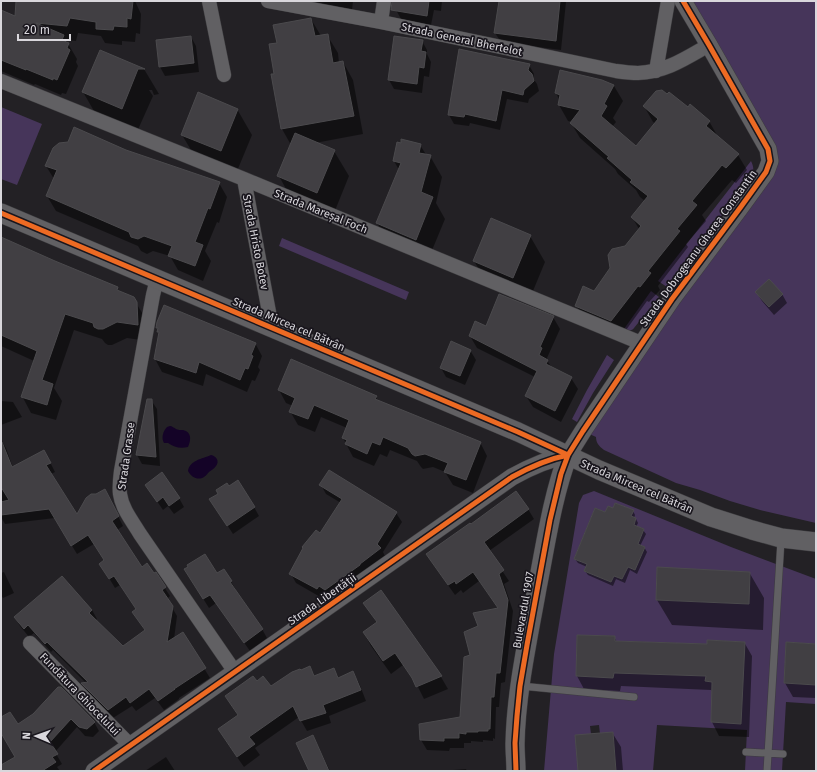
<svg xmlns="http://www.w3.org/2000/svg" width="817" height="772" viewBox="0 0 817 772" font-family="'Fira Sans',sans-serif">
	<rect width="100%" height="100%" fill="#232125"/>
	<path fill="#46355a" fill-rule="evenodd" d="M683,1H816V523L760,510L730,501L700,490L676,483L604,450C599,446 596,443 596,437L583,431L770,161Z
		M1,107L42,124L17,185L1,179Z
		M751,161C754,167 754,171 751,177L667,287L658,281Z
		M282,238L409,292L406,300L279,246Z
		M651,291L659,297L634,328C631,332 628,330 624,329Z
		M607,355L614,360L593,393L577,422L572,419L587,390Z
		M594,491L731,547L816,579V644L786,642L784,683L816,685V704L786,702L782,771H745L747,730L657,725L653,771H616L613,733L600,734L599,725L590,726L591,734L578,771H544L554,654L579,503L583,495ZM615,503L633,510L631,516L636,518L634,525L644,529L638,544L645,547L635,570L628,567L622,579L614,576L611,582L584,571L587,564L574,559L595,508L605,512L613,508ZM657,568L750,572L749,604L656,600ZM577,635L615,636V641L707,644V640L744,642L741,723L711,722L712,681H706V676L614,673L613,678L576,676Z"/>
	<path fill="#140327" d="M170,426C172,426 174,428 176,429C177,430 182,430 183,430C192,432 191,440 188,447C180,449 174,447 168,443H164C161,438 163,431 167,427Z
		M211,455C216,456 220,461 216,466C214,469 211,470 209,472C207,474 207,475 204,477C198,481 191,477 188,471C190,460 202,459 211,455Z"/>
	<path fill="#0007" d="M17,1H135L141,14L140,34L136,33L135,42L122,41V45L105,43L101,36L78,33L76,41L66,40L77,59L76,62L78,66L66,94L62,93L61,95L35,84L34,85L1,71V20L16,17Z
		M309,1H353L352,10L311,5Z
		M398,1H442L441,11L434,10L431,25L401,19L396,10Z
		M500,1H565L566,2L561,50L501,42L495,33Z
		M311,19L321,36L327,35L338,53L339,63L343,62L353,80L363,134L315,143L334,151L349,176L332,218L293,202L279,176L291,145L282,129L272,75H275L278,44Z
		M191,37L196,46L199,72L165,76L160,67Z
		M395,38L422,41L427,50V54L431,62L429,77L424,76L422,93L394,89L389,80Z
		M100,51L144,69L159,94L154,95L152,90H149L153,96L136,134L98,118L83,92Z
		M529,65L534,74L533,78L537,84L539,91L529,99L528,103L507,99L500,130L470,123L469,126L454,124L449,115Z
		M614,86L623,101L613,118L616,122L612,127L636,147L656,124L653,122L644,106L688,109L709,121L718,137L738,155L747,170L736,183L732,180L702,215L706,221L686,244L688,247L658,286L660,290L649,302L647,301L621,337L586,322L577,306L595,292L625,247L639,229L632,217L645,201L640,197L636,190L618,174L615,169L580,138L571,123L572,122L568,121L559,105L560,101L556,93Z
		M237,109L252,135L235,176L197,160L182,135Z
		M420,145L427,156H430L442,177L436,203L445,219L428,260L389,244L377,223L399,170L394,161Z
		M126,151L219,183L227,197L219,223L217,222L205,251L211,261L203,281L178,270L170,256L153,251L147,254L141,251L138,246L56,211L47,196L54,179L46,166Z
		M530,236L545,262L528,303L489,286L474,261Z
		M1,238L117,288L120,293L136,303L146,319L147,341L127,338L112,345H108L105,343L102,339L74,330L54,388L62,401L56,420L31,413L22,396L34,361L1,346Z
		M756,292L782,294L787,303L774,315L762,301Z
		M553,317L560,329L547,358L548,362L552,368L571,378L578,389L561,422L533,407L526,396L535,377L477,348L470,336L487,327Z
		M157,327L255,343L262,356L258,367L260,370L255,381L252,380L247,392L206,374L203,386L162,372L155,359L159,334Z
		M470,350L476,360L465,385L446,377L441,368Z
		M279,390L376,397L378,402L480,442L487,456L473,493L453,485L445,472L433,467L423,469L421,467L417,461L390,450L387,457L380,454L374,466L353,457L343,438L347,428L321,417L315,432L298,425L290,411L293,406L286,403Z
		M151,400L157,409L160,466L142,464L137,455Z
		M1,401L13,402L22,417L1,425Z
		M1,440L6,448L13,468L49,460L55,472L51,474L77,516L110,500L123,526L117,530L142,568L153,575L155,573L170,596L167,599L177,616L174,639L183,634L210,678L179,698V699L164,710L155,698L136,711L132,706L113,718L88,692L83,684L86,683L53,650L51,652L34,633L29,637L20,626L15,617L92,610L97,619L95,621L123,647L145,631L133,612L137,610L120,585L115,588L106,573L105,561L94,544L77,554L55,518L5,524L1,517Z
		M329,471L396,513L402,522L383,552L386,558L331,598L324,594L322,598L296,583L291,574L321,535L341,503L326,494L321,485Z
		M146,485L179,498L184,507L174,514L168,506L163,510Z
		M254,507L259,516L233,534L216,508Z
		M528,509L534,519L489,551L509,581L504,584L513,611L505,682L501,683L499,707H496L495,739L493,738V741L483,740V742L471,741V743H464V748H450L449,751L427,750L421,740L420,725L461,718L472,655L479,626L499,609L479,581L463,593L461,590L455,595L433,564L427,554Z
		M633,511L635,515L634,518L636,519L638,523L636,527L643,530L646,534L640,546L644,547L647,552L637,574L630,570L625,583L616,579L613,586L588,575L585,571L587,567L578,563L575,559L606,514Z
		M224,570L236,590L235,591L262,629L267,638L250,651L216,603L209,608L190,578L217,574Z
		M4,572L14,593L3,598L1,595V573Z
		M749,572L764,598L763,630L672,625L657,600Z
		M381,591L441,677L448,689L424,699L416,683L403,665L391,674L371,646L364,633L377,623L364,603Z
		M614,637L617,642L708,645L744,642L752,656L749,737L719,736L712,722L713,692L711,690L621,686L620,691L584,689L577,676Z
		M816,645V698L793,697L785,683Z
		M310,667L315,677L334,669L339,678L353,673L359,683L366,701L329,716L331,723L307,731L299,717L255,748L260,755L244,767L225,740L219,730L238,716L226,697L256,682L271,688Z
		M58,688L94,722L99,731L93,737L85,736L77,727L55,752L62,764L57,767L60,771H12L16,757L1,731V718L17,726L34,715Z
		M613,734L621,747L623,771H579Z
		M313,736L318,746L330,771H311Z
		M166,757L175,771H145Z
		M466,769L467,771H440Z"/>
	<path fill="#413f43" stroke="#4b4a4d" d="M16,1H133L131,19L127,18V27L114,26L113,30L96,29V22L70,18L67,26L36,23L64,35L62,40L69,43L67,48L70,50L57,80L53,78V80L26,69V70L1,60V10L15,16Z
		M392,1H429L427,16L391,10Z
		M499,1H560L556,41L494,33Z
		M311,18L315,36L328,34L333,63L343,61L354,116L281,129L271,74H274L269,44L277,43L273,25Z
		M191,36L194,63L159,67L156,40Z
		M394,36L423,40L421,51L426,52L424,68L419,67L417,84L388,80Z
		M459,49L530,64L528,70L532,74L534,81L524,90L523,95L502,90L496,121L465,114L464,117L448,115Z
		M100,50L145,69H138L122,109L82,92Z
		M560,70L602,80L614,85L604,104L607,106L601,116L636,146L658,119L643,106L656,91L662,90L667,94L669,92L688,107L690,104L710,121L706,126L739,154L726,168L722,165L692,201L697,205L677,229L680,231L648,271L651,273L640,287L638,286L611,321L575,306L583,286L594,291L610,268L608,255L612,249L625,246L641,226L631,217L648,196L630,182L632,180L607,158L609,157L570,123L580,110L558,105L560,95L555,93Z
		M198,92L238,109L221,151L181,135Z
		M74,127L126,150L220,182L210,209L208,208L195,242L203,245L195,266L168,256L172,246L144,236L138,239L131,237L129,232L46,196L57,170L45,166L53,148L59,143L68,142Z
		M295,133L335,150L317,193L277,176Z
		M401,139L421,144L419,153L431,155L421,192L433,197L416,240L376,223L401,163L393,161L397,142L401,143Z
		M491,218L531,235L513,278L473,261Z
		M1,237L55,261L118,287L117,290L134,297L137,302L138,325L117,322L103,329H98L94,327L93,323L65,314L42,380L53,384L47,405L21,397L37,351L1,335Z
		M769,279L783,294L769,307L755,292Z
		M499,294L554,316L540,347L542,348L539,355L548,360L546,364L572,377L555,411L525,396L537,371L469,336L475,321L486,326Z
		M164,305L256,343L251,355L253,356L248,369L245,368L240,380L199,362L196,373L154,359L159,332H157L158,328H156L157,322Z
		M451,341L471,350L460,376L440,368Z
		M291,359L377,396L375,399L481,442L466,480L444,472L448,463L425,454L415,456L412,454L408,448L383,437L380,445L372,442L367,454L345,444L347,440L342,438L349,420L314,405L308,419L289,412L295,398L278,390Z
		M147,399H152L156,457L136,455Z
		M1,442H2L12,467L44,450L51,463L46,465L77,514L86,498L91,494H96L105,489L119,516L112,521L142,567L147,563L154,573L156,572L166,587L162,590L173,606L167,642L183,632L206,668L174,689H175L158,701L149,689L130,703L126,697L108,710L81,683L88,682L47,642L45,644L28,625L24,629L14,617L62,576L92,610L89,613L123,646L145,630L132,612L136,609L114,576L109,579L99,564L104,560L88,535L71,546L49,509L1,515V502L9,500L1,487Z
		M329,470L397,512L377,544L381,548L360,564V565L325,590L319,586L317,589L289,574L303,548L302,547L316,530L320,533L342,499L319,485Z
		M162,472L180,498L169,506L163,497L157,502L145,485Z
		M238,480L255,507L227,526L209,499L218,494L216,490L227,483L229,486Z
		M516,491L529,509L484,542L504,570L499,574L508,600L500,673H496L494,697H491L490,729H488V731H478V732H466V734L459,733V738H444V741L420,740L419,724L460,717L464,657L470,655L464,632L478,626L473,613L498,608L473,572L456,584L455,581L448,585L426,554L470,523L471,524Z
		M615,503L634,510L631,516L636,518L634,525L644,529L638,544L645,547L635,570L628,567L622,579L614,576L611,582L584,571L587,564L574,559L595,508L605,512L608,506L613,508Z
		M205,554L217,573L224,569L232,581L230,582L263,629L244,643L210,595L203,599L184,569L188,567L187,565Z
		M657,567L750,572L749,604L656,600Z
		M381,590L442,676L416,687L412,678L395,653L383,661L363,632L377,622L363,603Z
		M577,635L615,636V641L707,644V640L745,642L741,724L711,722L712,682L705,681L706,676L614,673L613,678L576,676Z
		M786,642L816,644V685L784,683Z
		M310,666L314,676L334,668L338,678L353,671L361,690L323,705L326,713L300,721L293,706L249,737L255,744L237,757L218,729L238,715L225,696L253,676L257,681L263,676L271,686L292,672L300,669L301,670Z
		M58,687H61L95,722L87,729L79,727L71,719L50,742L58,754L52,757L56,762L42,771H1V765L15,757L1,733V717L10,712L18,724L33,714Z
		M613,732L616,771H578L575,735Z
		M313,735L329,771H309L296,743Z"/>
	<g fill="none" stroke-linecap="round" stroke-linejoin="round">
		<defs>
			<path id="service" d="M521,686L634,697
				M746,752L783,754
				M767,771L781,540"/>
			<path id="minor" d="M209,1L224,75
				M268,1L381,22L616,71C623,72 631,73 638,73C666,72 686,58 709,45
				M381,22L384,1
				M656,71L668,1
				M1,81L244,179L641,343
				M244,179L272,328
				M157,279L153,295L121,471C120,479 119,486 120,494C122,509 133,522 140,534L235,672
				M30,643L130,745"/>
			<path id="tertiary" d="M94,771L512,477C530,467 548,459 568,455L583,431L672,299L740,208L766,172L770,161L768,149L709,45L683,1"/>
			<path id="secondary" d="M1,213L518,432L599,470L711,517L752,530L781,538L816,542
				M516,771C516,762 515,753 515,744C516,692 528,639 537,588C546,543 552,498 568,455"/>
		</defs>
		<use href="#service" stroke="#3d3c3f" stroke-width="8"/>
		<use href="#minor" stroke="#3d3c3f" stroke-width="15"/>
		<use href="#tertiary" stroke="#3d3c3f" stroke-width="18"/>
		<use href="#secondary" stroke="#3d3c3f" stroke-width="20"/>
		<use href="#service" stroke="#616063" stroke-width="7"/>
		<use href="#minor" stroke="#616063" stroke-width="14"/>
		<use href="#tertiary" stroke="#616063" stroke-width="17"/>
		<use href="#secondary" stroke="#616063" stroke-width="19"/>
		<defs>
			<path id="cycleway" d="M1,213L518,432L568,455
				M94,771L512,477C530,467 548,459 568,455
				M516,771L515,743L517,716L520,686L527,645L550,520L561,474L568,455L583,431L672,299L740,208L766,172L770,161L768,149L709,45L683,1"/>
		</defs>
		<use href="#cycleway" stroke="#19161d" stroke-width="8"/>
		<use href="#cycleway" stroke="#ed6a23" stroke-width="5"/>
	</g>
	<g text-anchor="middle" stroke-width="3.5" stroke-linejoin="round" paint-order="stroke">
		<g font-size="11" fill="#d9d7dc" stroke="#19161d">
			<text transform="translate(462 39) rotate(12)" y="4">Strada General Bhertelot</text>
			<text transform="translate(321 211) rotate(22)" y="4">Strada Mareșal Foch</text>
			<text transform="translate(256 242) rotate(79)" y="4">Strada Hristo Botev</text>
			<text transform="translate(698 248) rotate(-54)" y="4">Strada Dobrogeanu Gherea Constantin</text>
			<text transform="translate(289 324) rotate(23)" y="4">Strada Mircea cel Bătrân</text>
			<text transform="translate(126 456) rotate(-82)" y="4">Strada Grasse</text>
			<text transform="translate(637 486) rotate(23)" y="4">Strada Mircea cel Bătrân</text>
			<text transform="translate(322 599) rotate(-35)" y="4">Strada Libertății</text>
			<text transform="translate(523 610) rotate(-80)" y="4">Bulevardul 1907</text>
			<text transform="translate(80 694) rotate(46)" y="4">Fundătura Ghiocelului</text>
		</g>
	</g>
	<rect width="817" height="772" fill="none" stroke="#d9d7dc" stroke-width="4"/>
	<g transform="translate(36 736) rotate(272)" stroke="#19161d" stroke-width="3" paint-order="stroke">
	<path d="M0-3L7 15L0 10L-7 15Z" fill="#d9d7dc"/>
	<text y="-6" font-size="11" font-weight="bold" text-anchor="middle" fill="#d9d7dc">N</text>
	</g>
	<path d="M18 34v6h52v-6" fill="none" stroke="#d9d7dc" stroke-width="2"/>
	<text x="24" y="34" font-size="12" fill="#d9d7dc" stroke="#19161d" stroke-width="3" paint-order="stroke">20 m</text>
</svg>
